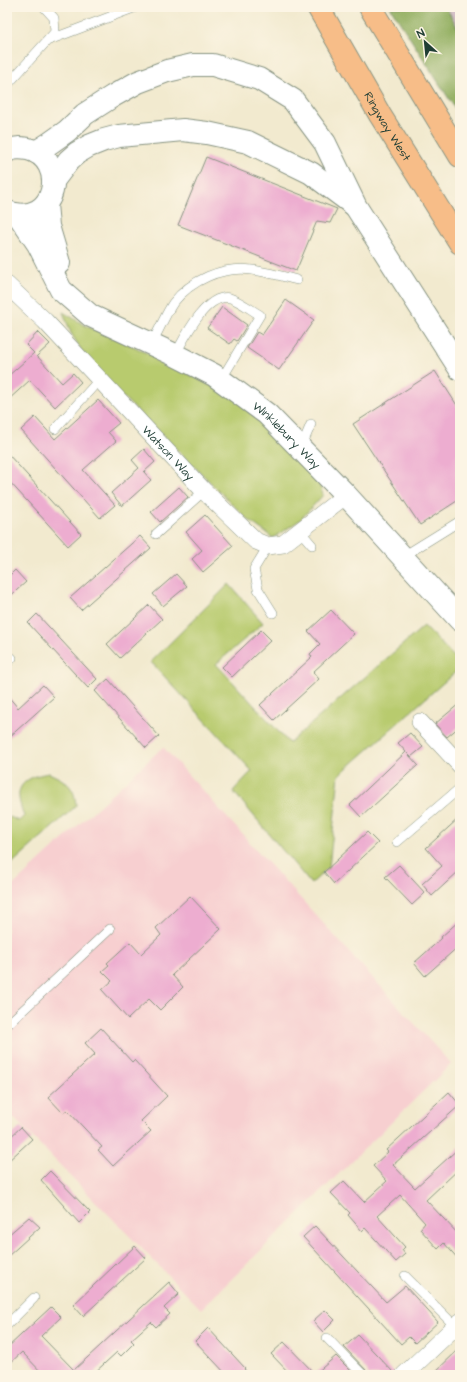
<svg xmlns="http://www.w3.org/2000/svg" width="467" height="1382" viewBox="0 0 467 1382" font-family="'Architects Daughter',sans-serif">
	<rect width="100%" height="100%" fill="#fcf5e5"/>
	<filter id="ink" filterUnits="userSpaceOnUse"><feTurbulence type="fractalNoise" baseFrequency=".025" numOctaves="2"/><feDisplacementMap in="SourceGraphic" scale="8" xChannelSelector="R" yChannelSelector="G"/><feConvolveMatrix kernelMatrix="1 2 1 2 8 2 1 2 1" color-interpolation-filters="sRGB"/></filter>
	<filter id="wash" filterUnits="userSpaceOnUse"><feTurbulence type="fractalNoise" baseFrequency=".012" numOctaves="4" result="noise"/><feDisplacementMap in="SourceGraphic" scale="16" xChannelSelector="R" yChannelSelector="G"/><feGaussianBlur stdDeviation="0.9" result="paint"/><feColorMatrix in="noise" values="0 0 0 0 0 0 0 0 0 0 0 0 0 0 0 0 0 1.4 0 .05"/><feComposite in="paint" operator="in"/></filter>
	<g filter="url(#wash)">
		<rect width="100%" height="100%" fill="#f2eacf"/>
		<path fill="#f7cfd0" d="M163,747L451,1064L201,1309L7,1111V891Z"/>
		<path fill="#d2bdc5" d="M446,7H460V32L457,26Z"/>
		<path fill="#b8cb6e" stroke="#6c8451" d="M63,312L86,326L133,346L237,399L318,480L323,495L300,520L273,538L246,518L206,478L124,398L99,380L71,333Z
			M229,584L263,623L216,664L289,743L424,626L460,663V668L339,775L329,867L311,884L233,791L252,771L151,662Z
			M49,773C66,781 75,786 76,806L7,868V820L10,817L19,821L24,816C22,810 18,800 19,793C21,779 37,775 49,773Z"/>
		<path fill="#92af61" stroke="#58764a" d="M390,7H446L460,32V116Z"/>
		<g id="blocks">
			<path fill="#edadd0" d="M206,157L337,209L330,223L317,221L296,271L178,225Z
				M286,300L314,320L279,370L247,348L257,332L262,335Z
				M222,307L247,325L237,341L234,339L230,344L207,328Z
				M38,332L50,344L37,356L62,383L73,373L81,382L55,407L30,380L7,401V377L34,353L26,345Z
				M435,371L460,410V499L420,525L353,424Z
				M98,400L119,423L108,432L116,441L83,470L115,505L100,518L21,430L35,417L55,439Z
				M144,449L155,462L144,472L151,480L122,506L111,493L139,468L132,460Z
				M7,453L81,534L68,546L7,479Z
				M179,487L188,497L160,522L151,512Z
				M205,515L233,546L203,572L192,559L202,550L186,532Z
				M140,536L151,548L81,610L70,598Z
				M15,570L26,582L7,599V578Z
				M176,574L187,586L163,606L153,594Z
				M149,605L162,619L120,658L107,644Z
				M331,610L354,634L313,672L319,679L274,720L260,705L312,657L310,654L320,644L308,631Z
				M37,614L97,679L88,688L28,623Z
				M261,630L271,640L232,677L222,667Z
				M108,679L159,736L146,748L95,691Z
				M43,685L54,697L7,739V695L18,708Z
				M460,703V726L447,737L435,724Z
				M410,733L423,747L411,757L407,753L418,765L361,817L350,805L406,752L398,743Z
				M460,817V870L432,896L422,884L442,866L426,848Z
				M367,832L378,843L334,884L324,872Z
				M399,865L425,893L412,905L385,877Z
				M190,896L221,929L172,975L183,987L160,1010L149,999L128,1019L102,990L112,981L102,971L109,965L107,963L130,942L141,954L161,935L156,928Z
				M460,920V945L425,976L414,963L442,938L441,937Z
				M101,1028L132,1062L134,1060L167,1096L141,1121L151,1131L113,1166L98,1150L102,1147L67,1110L63,1113L48,1097L95,1054L85,1043Z
				M449,1092L460,1105L393,1165L415,1188L460,1147V1168L426,1200L460,1236V1261L444,1243L438,1249L420,1229L425,1223L400,1195L377,1216L405,1247L402,1250L405,1254L396,1262L365,1228L362,1231L348,1215L350,1213L331,1193L344,1181L364,1202L387,1181L373,1166L388,1152L386,1150Z
				M21,1127L32,1139L7,1162V1140Z
				M50,1171L90,1212L79,1223L41,1180Z
				M29,1217L40,1227L7,1257V1236Z
				M315,1226L386,1302L405,1286L438,1322L415,1343L409,1337L401,1344L303,1237Z
				M135,1246L146,1258L83,1316L73,1305Z
				M169,1282L179,1294L164,1308L170,1314L156,1327L151,1322L131,1340L134,1343L121,1356L117,1352L92,1375H44L22,1352L7,1366V1348L51,1307L61,1317L41,1336L74,1370Z
				M325,1310L335,1320L323,1332L313,1321Z
				M208,1328L245,1368L244,1369L250,1375H227L195,1341Z
				M358,1335L394,1373V1375H369L367,1371L344,1347Z
				M284,1342L315,1374L336,1356L355,1375H291L271,1354Z
				M460,1348V1371L456,1375H432Z"/>
		</g>
	</g>
	<g filter="url(#ink)">
		<use href="#blocks" fill-opacity="0" stroke="#889482" stroke-width="1"/>
		<g fill="none" stroke-linecap="round" stroke-linejoin="round">
			<defs>
				<path id="service" d="M49,40L136,7
					M9,83L55,32L54,18L44,7
					M151,344C159,331 165,315 173,303C191,280 222,266 252,270C267,272 282,276 297,280
					M175,355C185,337 206,293 230,298C238,300 253,311 260,315L221,380
					M55,429L99,380
					M301,448L311,424
					M300,531L312,545
					M156,534L204,491
					M268,546L254,569L258,589L273,613
					M402,557L460,521
					M7,663L12,658
					M397,842L460,788
					M7,1025L110,929
					M405,1276L458,1329
					M7,1325L34,1298
					M327,1338L363,1375"/>
				<g id="minor">
					<path id="s1" d="M7,285L45,321L204,491L256,541L268,546L283,544L346,495"/>
					<path d="M420,722L460,765"/>
					<path d="M404,1375L460,1322"/>
				</g>
				<g id="tertiary">
					<path d="M7,151C14,147 21,148 28,149C69,159 58,229 7,212"/>
					<path d="M36,152L50,143L67,131L85,114L113,96L138,82L167,71L193,65H213L259,79L293,100L325,143L356,207L460,369"/>
					<path d="M53,181L69,160L77,153L89,146L104,140L119,136L183,130L207,133L248,142L311,173L354,205"/>
					<path d="M46,204L48,226L59,263"/>
					<path id="s2" d="M19,216L38,244L61,290L91,316L175,355L214,375L267,414L346,495L460,620"/>
				</g>
				<g id="primary">
					<path id="s3" d="M318,7L380,115L460,243"/>
					<path d="M370,7L460,156"/>
				</g>
			</defs>
			<use href="#service" stroke="#889482" stroke-width="10"/>
			<use href="#minor" stroke="#889482" stroke-width="18"/>
			<use href="#tertiary" stroke="#889482" stroke-width="24"/>
			<use href="#primary" stroke="#889482" stroke-width="24"/>
			<use href="#service" stroke="#fff" stroke-width="9"/>
			<use href="#minor" stroke="#fff" stroke-width="17"/>
			<use href="#tertiary" stroke="#fff" stroke-width="22"/>
			<use href="#primary" stroke="#f7bd88" stroke-width="22"/>
		</g>
	</g>
	<g text-anchor="middle" stroke-width="3" stroke-linejoin="round" paint-order="stroke">
		<g font-size="12" fill="#1f3d34" stroke="#fcf5e5">
			<text dy="4" stroke="none"><textPath href="#s3" startOffset="138">Ringway West</textPath></text>
			<text dy="4" stroke="none"><textPath href="#s2" startOffset="356">Winklebury Way</textPath></text>
			<text dy="4" stroke="none"><textPath href="#s1" startOffset="233">Watson Way</textPath></text>
		</g>
	</g>
	<rect width="467" height="1382" fill="none" stroke="#fcf5e5" stroke-width="24"/>
	<g transform="translate(425 42) rotate(333)" stroke="#fcf5e5" stroke-width="3" paint-order="stroke">
	<path d="M0-3L7 15L0 10L-7 15Z" fill="#1f3d34"/>
	<text y="-6" font-size="11" font-weight="bold" text-anchor="middle" fill="#1f3d34">N</text>
	</g>
</svg>
